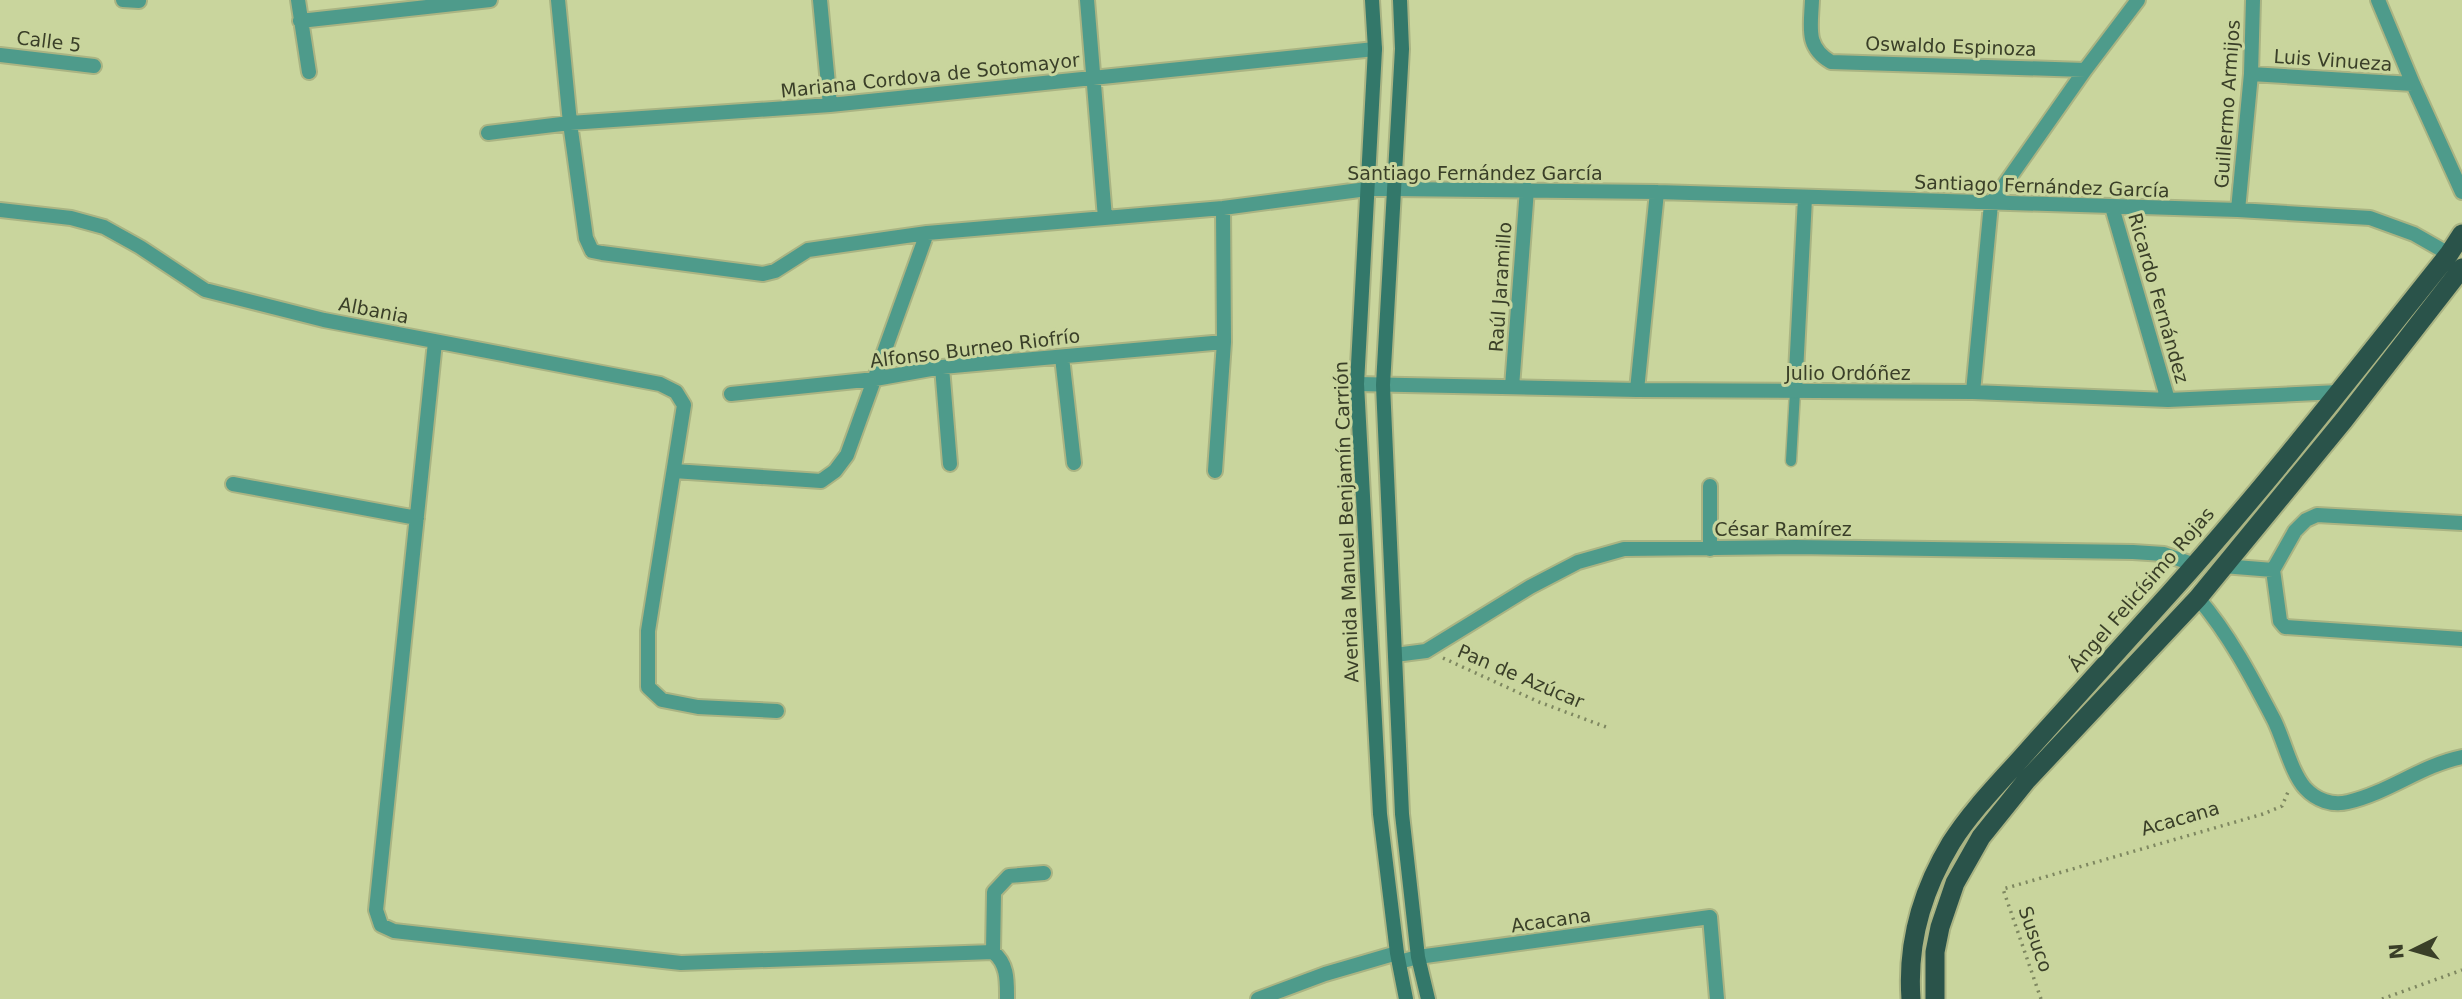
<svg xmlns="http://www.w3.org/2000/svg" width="2462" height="999" viewBox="0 0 2462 999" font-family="'DejaVu Sans',sans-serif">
	<rect width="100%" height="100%" fill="#c9d59d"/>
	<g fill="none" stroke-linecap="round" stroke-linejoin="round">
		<defs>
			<path id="service" d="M1791,461L1795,392"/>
			<path id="minor" d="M123,0L139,1
				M298,0L309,72
				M558,0L570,123L586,238L592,251L602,253L763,274L775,271L808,250L927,233L1223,208L1367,189H1394L1657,192L2238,210L2370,218L2414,234L2449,254
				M820,0L830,105
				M1087,0L1105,218
				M1812,0C1811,27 1805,47 1831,62L2085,70
				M2378,0L2413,84L2462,192
				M300,21L490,0
				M0,55L94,66
				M2251,74L2413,84
				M488,133L570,123L830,105L1375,49
				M2112,207L2168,400
				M0,210L71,218L104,227L140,247L205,290L324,320L660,384L676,392L684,405L648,631V687L662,700L698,707L777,711
				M2238,210L2251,74L2253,0
				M435,342L376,910L381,925L394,931L681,963L993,952
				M1062,357L1074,463
				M942,367L950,464
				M1357,384L1637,390L1973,392L2168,400L2339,392
				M1512,387L1527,189
				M1637,390L1657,192
				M1795,392L1805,198
				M1973,392L1991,204L2085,70L2138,0
				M731,394L875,379L942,367L1224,342
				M674,471L821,481L835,471L847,455L927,233
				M1215,471L1224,342L1223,208
				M233,484L417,518
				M1710,486V549
				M2462,523L2317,515L2306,520L2295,531L2273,570L2280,621L2285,627L2462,639
				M2223,566L2273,570
				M2198,598C2229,634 2252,678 2274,720C2284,740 2291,772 2305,788C2316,800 2332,806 2348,802C2388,793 2422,765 2462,757
				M1395,655L1426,651L1530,587L1578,562L1624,549L1795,547L2133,552L2164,554L2195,565
				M1399,962L1418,957L1710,917L1717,999
				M1007,999C1007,981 1008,964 993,952L994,892L1009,876L1044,873
				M1258,999L1325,974L1397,953"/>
			<path id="secondary" d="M1372,0L1375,49L1357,384L1380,814L1397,953L1406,999
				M1400,0L1402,49L1383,385L1402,814L1418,957L1428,999"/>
			<path id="trunk" d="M1911,999C1907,943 1922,891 1951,843C1973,808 2005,777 2032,746C2078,695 2124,644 2170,593C2268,484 2358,368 2449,254L2462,234
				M1935,999V952L1940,927L1955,883L1981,837L2026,781L2198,598L2344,420L2462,268"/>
		</defs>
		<use href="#service" stroke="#aab483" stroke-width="13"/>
		<use href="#minor" stroke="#aab483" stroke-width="18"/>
		<use href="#secondary" stroke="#aab483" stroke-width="18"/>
		<use href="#trunk" stroke="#aab483" stroke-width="23"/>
		<path stroke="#7e8760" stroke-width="3.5" stroke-dasharray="2 5" stroke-linecap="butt" d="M1443,658L1539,702L1606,727
			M2041,999L2003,889L2263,814L2282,806L2288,792
			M2382,999L2462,970"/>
		<use href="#service" stroke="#4e9b8b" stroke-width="10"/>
		<use href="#minor" stroke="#4e9b8b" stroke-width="14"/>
		<use href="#secondary" stroke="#33786a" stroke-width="14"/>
		<use href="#trunk" stroke="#2a534a" stroke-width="19"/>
	</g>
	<g text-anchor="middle" stroke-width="6" stroke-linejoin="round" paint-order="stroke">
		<g font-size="19" fill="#3a3f28" stroke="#c9d59d">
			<text transform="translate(49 41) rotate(7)" y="7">Calle 5</text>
			<text transform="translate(1951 46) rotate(2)" y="7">Oswaldo Espinoza</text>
			<text transform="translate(2333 60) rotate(4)" y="7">Luis Vinueza</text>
			<text transform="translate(930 75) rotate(-6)" y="7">Mariana Cordova de Sotomayor</text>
			<text transform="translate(2227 104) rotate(-86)" y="7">Guillermo Armijos</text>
			<text x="1475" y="180">Santiago Fernández García</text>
			<text transform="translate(2042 186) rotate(2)" y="7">Santiago Fernández García</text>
			<text transform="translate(1500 287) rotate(-86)" y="7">Raúl Jaramillo</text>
			<text transform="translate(2159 298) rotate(74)" y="7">Ricardo Fernández</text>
			<text transform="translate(374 310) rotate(11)" y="7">Albania</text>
			<text transform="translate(975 348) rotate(-7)" y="7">Alfonso Burneo Riofrío</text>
			<text x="1848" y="380">Julio Ordóñez</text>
			<text transform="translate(1346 522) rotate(-92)" y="7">Avenida Manuel Benjamín Carrión</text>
			<text x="1783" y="536">César Ramírez</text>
			<text transform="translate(2141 589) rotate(-49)" y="7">Ángel Felicísimo Rojas</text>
			<text transform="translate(1521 676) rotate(23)" y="7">Pan de Azúcar</text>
			<text transform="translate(2180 818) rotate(-16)" y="7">Acacana</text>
			<text transform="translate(1551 920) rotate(-8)" y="7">Acacana</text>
			<text transform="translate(2036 939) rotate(71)" y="7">Susuco</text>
		</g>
	</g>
	<g transform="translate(2413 950) rotate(265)" stroke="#c9d59d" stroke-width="5" paint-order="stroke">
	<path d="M0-5L12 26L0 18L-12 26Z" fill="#3a3f28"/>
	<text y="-10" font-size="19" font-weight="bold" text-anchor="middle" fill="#3a3f28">N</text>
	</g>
</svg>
